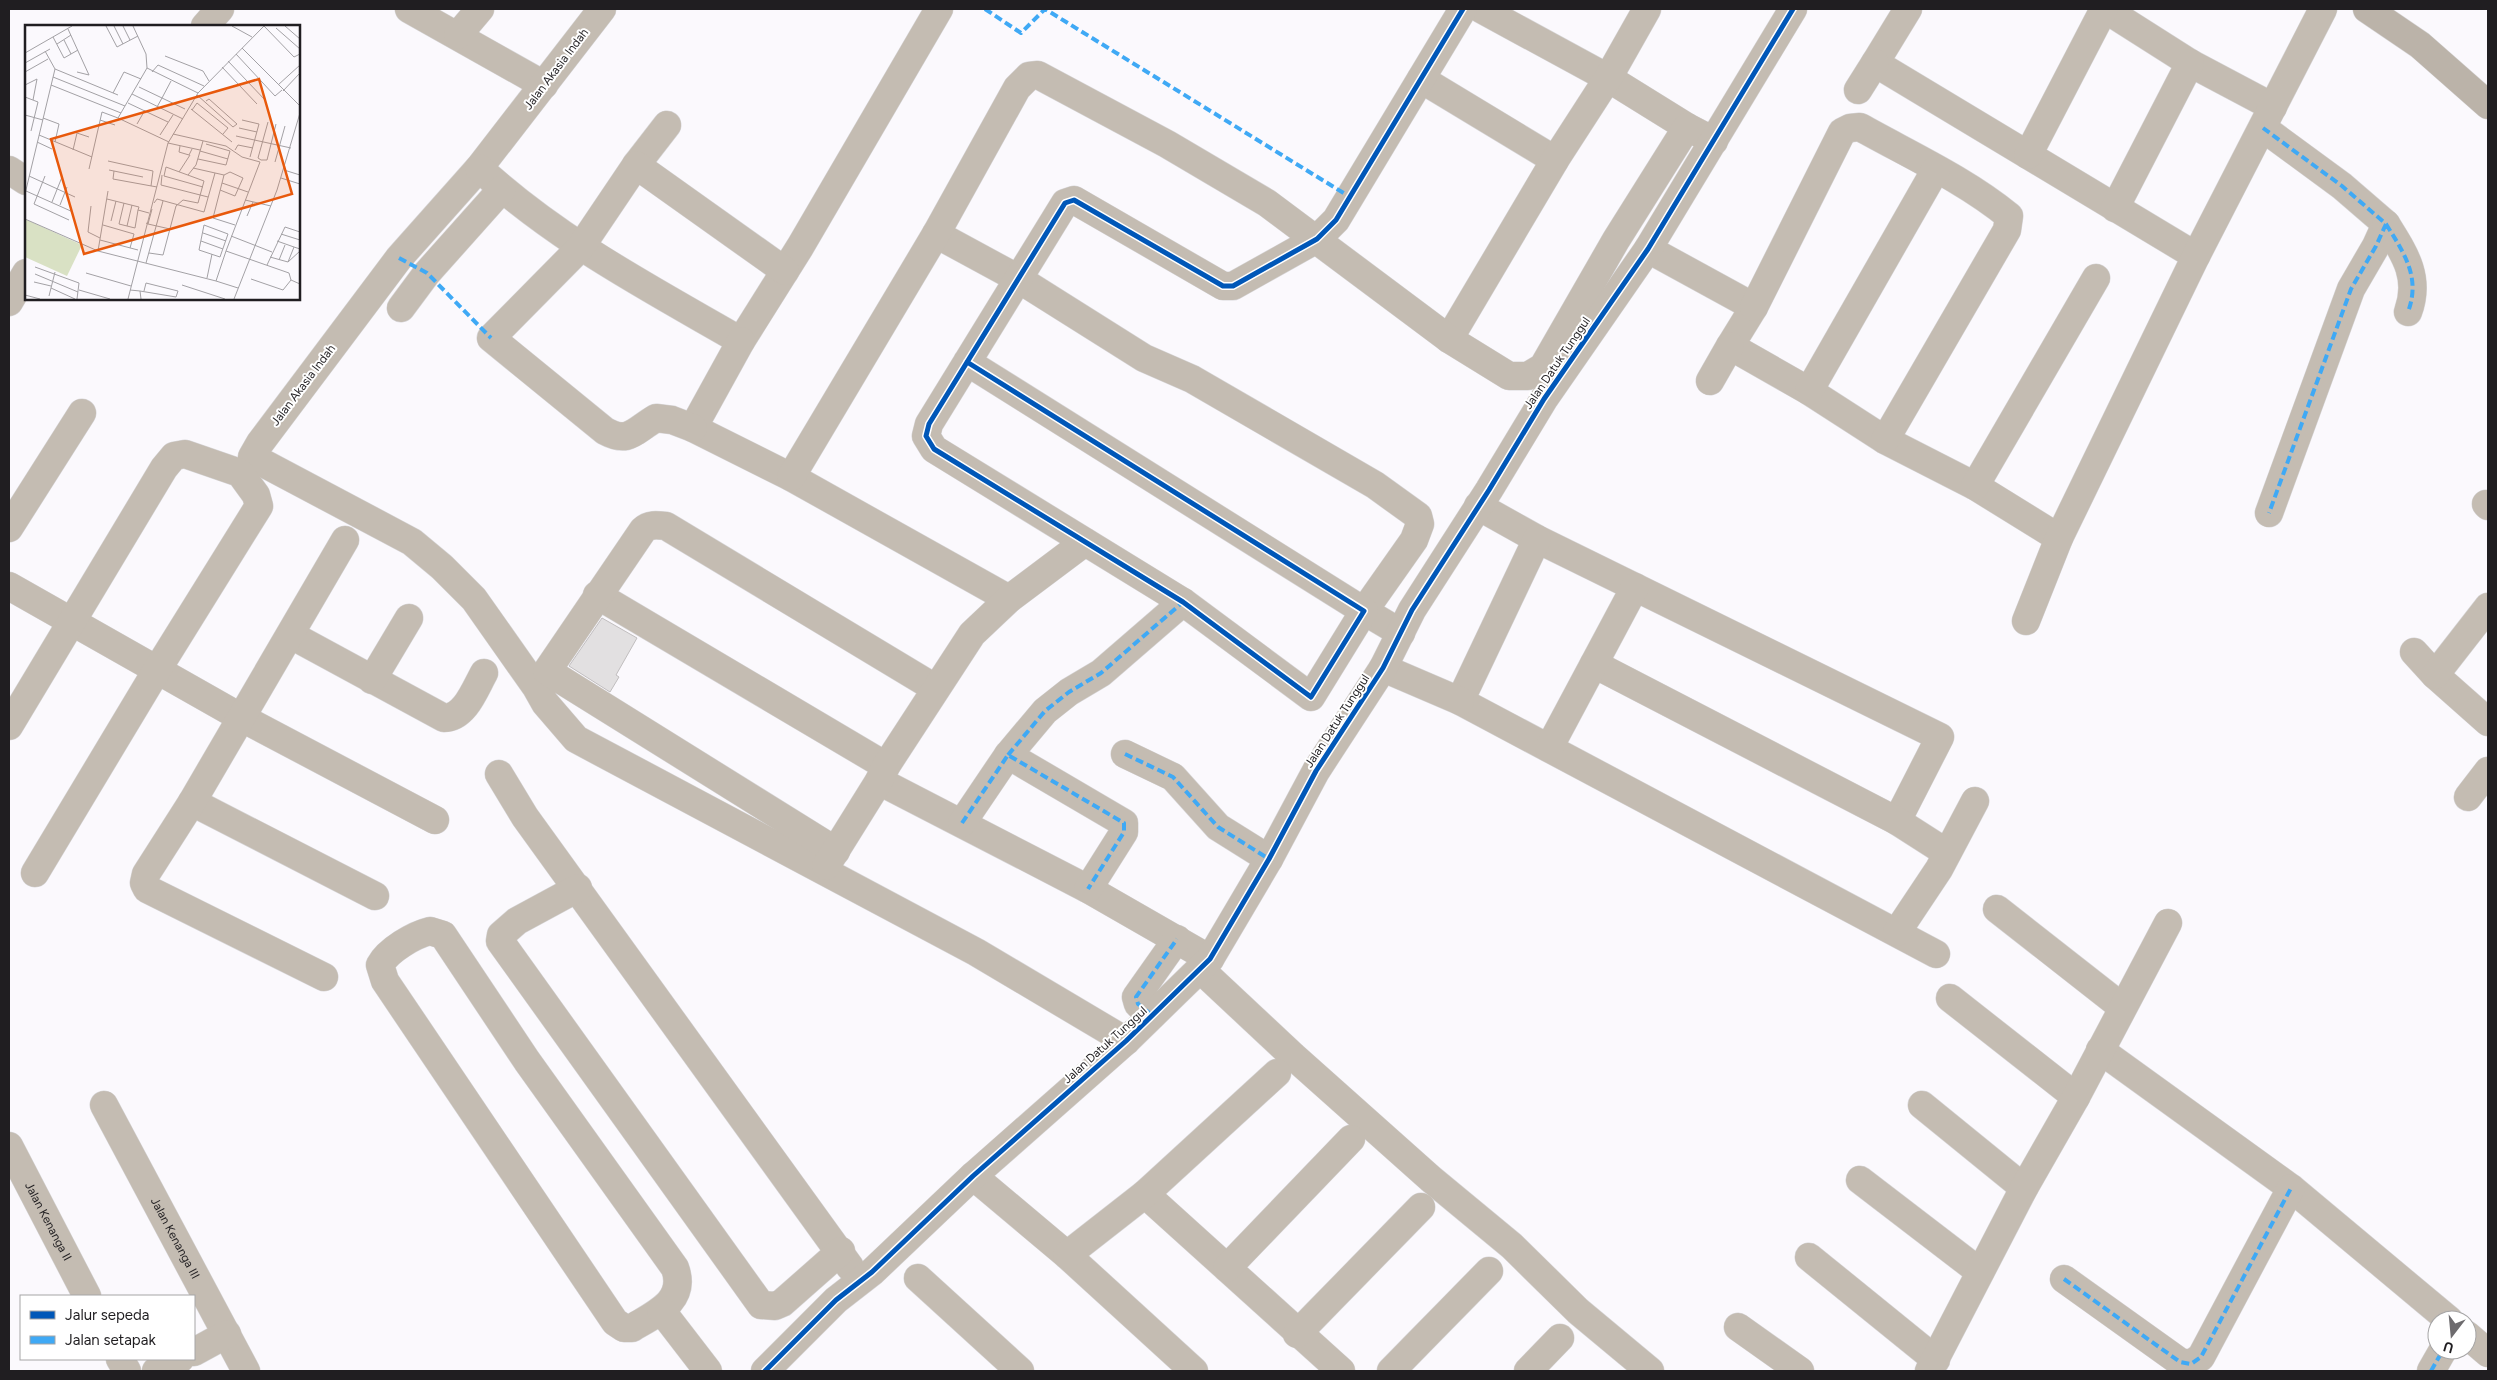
<svg xmlns="http://www.w3.org/2000/svg" width="2497" height="1380" viewBox="0 0 2497 1380" font-family="Figtree,sans-serif">
	<rect width="100%" height="100%" fill="#fbf9fd"/>
	<path fill="#e2e0e1" stroke="#c1bebf" d="M602,618L637,638L616,675L619,677L610,692L569,666Z"/>
	<g fill="none" stroke-linecap="round" stroke-linejoin="round">
		<defs>
			<g id="minor">
				<path d="M409,9L544,85"/>
				<path d="M602,9L479,168L399,258L260,443L252,457L412,542L442,567L474,599L536,687L545,703L576,739L976,952L1126,1041"/>
				<path d="M1481,9L1608,78L1687,127"/>
				<path d="M1908,9L1875,63L2196,256"/>
				<path d="M2105,9L2190,63L2273,107"/>
				<path d="M205,26L220,9"/>
				<path d="M458,35L480,9"/>
				<path d="M1421,79L1555,160"/>
				<path d="M1858,90L1875,63"/>
				<path d="M2263,128L2342,186L2386,224L2376,246L2351,289L2269,513"/>
				<path d="M2028,155L2104,9"/>
				<path d="M636,165L667,125"/>
				<path d="M479,168C557,240 651,289 741,341L800,247L939,9"/>
				<path d="M9,170L26,181"/>
				<path d="M2115,208L2190,63"/>
				<path d="M2386,224C2404,253 2421,277 2408,312"/>
				<path d="M936,234L1017,278L1144,358L1192,379L1375,485L1418,516L1420,524L1414,540L1364,611L1401,633"/>
				<path d="M1648,249L1754,307L1730,346L1809,391L1885,440L1975,486L2059,538"/>
				<path d="M9,302L26,273"/>
				<path d="M1754,307L1842,132L1850,128L1860,127C1910,155 1965,180 2009,216L2007,230L1885,440"/>
				<path d="M401,308L427,273L502,189"/>
				<path d="M1449,339L1555,160L1608,78L1647,9"/>
				<path d="M741,341L693,428L791,477L1009,599"/>
				<path d="M967,362L1364,611L1311,697L1183,602L934,449L926,436L929,424L1065,203L1074,200L1223,286H1233L1317,239L1336,220L1463,9"/>
				<path d="M1710,381L1730,346"/>
				<path d="M1809,391L1936,169"/>
				<path d="M693,428L672,420L656,418C634,431 629,444 605,431L491,338L580,248L636,165L785,271"/>
				<path d="M791,477L936,234L1017,88L1029,76L1038,75L1167,144L1267,203L1449,339L1509,376H1528L1543,367L1616,240L1687,127L1714,141"/>
				<path d="M1975,486L2096,278"/>
				<path d="M2486,504L2488,506"/>
				<path d="M1478,506L1537,539L1940,737L1897,821"/>
				<path d="M9,528L82,413"/>
				<path d="M1537,539L1460,701L1936,954"/>
				<path d="M9,586L242,718L435,820"/>
				<path d="M597,595L886,766"/>
				<path d="M2026,621L2059,538L2196,256L2323,9"/>
				<path d="M291,635L444,718C465,718 475,689 484,673"/>
				<path d="M2414,652L2435,675L2488,722"/>
				<path d="M1594,664L1897,821L1947,853"/>
				<path d="M1383,668L1460,701"/>
				<path d="M2435,675L2488,607"/>
				<path d="M372,680L409,618"/>
				<path d="M9,726L164,468L174,456L185,454L240,473L256,495L259,506L157,670L35,873"/>
				<path d="M1549,748L1635,587"/>
				<path d="M1125,754L1173,777L1218,827L1269,859"/>
				<path d="M1008,755L1045,711L1069,692L1101,673L1183,602"/>
				<path d="M499,774L525,817L850,1267"/>
				<path d="M879,781L1088,889L1210,959"/>
				<path d="M2468,797L2488,771"/>
				<path d="M192,802L375,896"/>
				<path d="M962,823L1008,755L1020,762L1124,823V832L1088,889"/>
				<path d="M836,851L547,671L643,530C649,524 657,525 666,526L935,688"/>
				<path d="M826,866L879,781L886,766L972,634L1009,599L1085,542"/>
				<path d="M578,888L517,921L501,935L500,941L761,1305L775,1306L782,1303L841,1251"/>
				<path d="M1997,909L2122,1007"/>
				<path d="M430,931L443,935L527,1061L675,1268C687,1301 655,1314 632,1328H624L615,1322L385,981L380,965C388,950 414,935 430,931Z"/>
				<path d="M1897,932L1939,869L1975,801"/>
				<path d="M1200,969L1293,1056L1431,1179L1512,1246L1578,1311L1650,1371"/>
				<path d="M324,977L147,889L144,883L146,874L192,802L345,540"/>
				<path d="M1950,998L2076,1097"/>
				<path d="M1152,1015L1138,1004L1136,997L1177,939"/>
				<path d="M2100,1050L2291,1188L2449,1320"/>
				<path id="s1" d="M104,1105L246,1371"/>
				<path d="M1922,1105L2024,1188"/>
				<path id="s2" d="M9,1146L87,1296"/>
				<path d="M973,1176L1067,1255L1194,1371"/>
				<path d="M1860,1180L1980,1272"/>
				<path d="M1145,1194L1341,1371"/>
				<path d="M1067,1255L1145,1194L1277,1073"/>
				<path d="M1809,1257L1936,1360"/>
				<path d="M1227,1268L1351,1139"/>
				<path d="M918,1278L1020,1371"/>
				<path d="M2064,1279L2180,1362L2191,1364L2201,1357L2291,1188"/>
				<path d="M661,1310L708,1371"/>
				<path d="M1738,1327L1800,1371"/>
				<path d="M1297,1334L1421,1207"/>
				<path d="M2467,1335L2488,1353"/>
				<path d="M194,1352L227,1334"/>
				<path d="M120,1359L127,1371"/>
				<path d="M156,1371L180,1359"/>
				<path d="M765,1371L836,1300L872,1272L973,1176L1126,1041L1210,959L1269,859L1316,771L1383,668L1412,610L1489,490L1544,399L1648,249L1793,9"/>
				<path d="M1391,1371L1489,1271"/>
				<path d="M1528,1371L1560,1338"/>
				<path d="M1929,1371L2024,1188L2076,1097L2168,923"/>
				<path d="M2431,1371L2443,1350"/>
			</g>
			<path id="major" d="M2367,9L2420,45L2488,105"/>
		</defs>
		<use href="#minor" stroke="#d8d7d9" stroke-width="29"/>
		<use href="#major" stroke="#d8d7d9" stroke-width="29"/>
		<use href="#minor" stroke="#c4bcb2" stroke-width="28"/>
		<use href="#major" stroke="#bbb3a9" stroke-width="28"/>
		<path stroke="#3fa9f5" stroke-width="4" stroke-dasharray="8 4" stroke-linecap="butt" d="M985,9L1021,33L1045,9L1350,197
			M2263,128L2342,186L2386,224L2376,246L2351,289L2269,513
			M2386,224C2404,253 2421,277 2408,312
			M399,258L427,273L491,338
			M1125,754L1173,777L1218,827L1269,859
			M1008,755L1045,711L1069,692L1101,673L1183,602
			M962,823L1008,755L1020,762L1124,823V832L1088,889
			M1152,1015L1138,1004L1136,997L1177,939
			M2064,1279L2180,1362L2191,1364L2201,1357L2291,1188
			M2431,1371L2443,1350"/>
		<defs>
			<path id="cycleway" d="M967,362L1364,611L1311,697L1183,602L934,449L926,436L929,424L1065,203L1074,200L1223,286H1233L1317,239L1336,220L1463,9
				M765,1371L836,1300L872,1272L973,1176L1126,1041L1210,959L1269,859L1316,771L1383,668L1412,610L1489,490L1544,399L1648,249L1793,9"/>
		</defs>
		<use href="#cycleway" stroke="#fff" stroke-width="8"/>
		<use href="#cycleway" stroke="#0057b8" stroke-width="5"/>
	</g>
	<g text-anchor="middle" stroke-width="4" stroke-linejoin="round" paint-order="stroke">
		<g font-size="12" fill="#201e21" stroke="#fff">
			<text transform="translate(556 69) rotate(-53)" y="4">Jalan Akasia Indah</text>
			<text transform="translate(1557 363) rotate(-56)" y="4">Jalan Datuk Tunggul</text>
			<text transform="translate(303 385) rotate(-53)" y="4">Jalan Akasia Indah</text>
			<text transform="translate(1337 721) rotate(-57)" y="4">Jalan Datuk Tunggul</text>
			<text transform="translate(1105 1045) rotate(-42)" y="4">Jalan Datuk Tunggul</text>
			<text dy="4" stroke="none"><textPath href="#s2" startOffset="85">Jalan Kenanga II</textPath></text>
			<text dy="4" stroke="none"><textPath href="#s1" startOffset="151">Jalan Kenanga III</textPath></text>
		</g>
	</g>
	<g transform="translate(25 25)">
		<rect width="275" height="275" fill="#fbf9fd"/>
		<path d="M0,194L57,220L42,251L0,232Z" fill="#d9e1c4"/>
		<path fill="none" stroke="#a3a1a5" stroke-width="1" d="M81,1L92,22L113,11M89,1L98,19M98,1L105,15M108,1L121,29L122,43L173,68M207,1L227,12M239,1L269,32L275,29M260,1L275,14M251,3L275,24M43,4L64,50L52,47M28,12L39,33L53,25M39,15L46,29M32,19L46,10M217,23L275,81M20,26L30,44L93,70M0,28L47,1M211,29L250,71L257,65M140,31L178,46L184,56M203,36L241,76M0,38L25,24M197,42L232,79M0,47L23,34M127,47L133,40L179,61M28,52L100,81M146,56L137,73L160,84M0,60L12,54L8,75M26,60L96,88M253,60L275,40M114,62L137,73L132,82M258,66L275,48M88,68L99,47L116,54M107,69L158,94M172,70L208,102L212,99L184,74L181,76M0,72L13,77L6,106M103,78L143,97M166,84L207,117M167,85L172,78L203,103L198,109M0,90L18,95M18,93L34,99L30,117M93,93L144,117M75,95L90,100M217,95L234,99L225,132M243,97L233,133L236,135H242L251,99M112,99L120,85M214,103L232,107M148,109L201,121L217,132L235,137L201,226M14,110L67,132M135,110L148,90M211,111L266,123M12,117L27,124M143,118L175,125M155,121L154,127L164,130L167,124M48,125L52,108L64,112M210,125L213,120L228,123M175,126L203,134M173,134L201,140L205,126L181,119M83,136L128,146L126,161M250,137L260,101M168,143L199,150L197,158M64,144L77,87L93,93L122,43M84,145L118,152M259,145L275,150M89,146L88,154L132,162M154,147L165,130M137,150L136,160L183,172M163,150L171,140L178,116M4,151L50,172M20,151L9,179L44,195M256,153L275,159M195,165L210,171L218,153L205,147L199,150M1,166L48,187M0,169L30,44M82,174L114,182L113,185L124,188M220,175L246,181M27,177L37,152M99,178L94,199L110,203L113,185M129,178L132,174L179,187L190,148M35,180L42,162M66,181L63,207L75,213M222,191L228,177M0,194L73,226L191,256L201,226L264,248L266,255L275,259M86,196L91,176M121,198L123,199L127,184M123,199L145,204M78,200L109,209L105,223M179,200L203,209L195,232L174,225ZM210,200L188,193L197,158L223,167M102,201L107,180M178,208L201,216M256,209L275,215M206,211L247,227M75,215L113,225M176,216L198,224M252,216L269,222M73,226L83,166M124,228L138,230L151,181L158,175L173,178L179,156L141,142L139,151L178,162M245,232L263,237L269,222L275,224M254,235L260,220M263,237L275,226M121,238L138,176M242,240L260,202L275,207M10,242L54,258L52,274M61,248L106,261M10,249L53,267M182,253L187,229M226,254L258,265L266,255M191,256L213,263M9,257L26,261M157,260L200,274M26,263L50,274M54,265L85,274M105,265L115,266L116,274M115,266L151,272L153,266L121,258L119,266M0,270L15,274M24,271L30,247M103,274L143,118L173,68L239,1M209,274L252,165L275,88"/>
		<path fill="#e8590c" fill-opacity="0.15" stroke="#e8590c" stroke-width="2.5" d="M234,54L267,169L59,229L26,114Z"/>
		<rect width="275" height="275" fill="none" stroke="#201e21" stroke-width="2.5"/>
	</g>
	<rect width="2497" height="1380" fill="none" stroke="#201e21" stroke-width="20"/>
	<rect x="20" y="1295" width="175" height="65" fill="#ffffff" stroke="#a6a5a6"/>
	<rect x="30" y="1311" width="25" height="8" fill="#0057b8" stroke="#a6a5a6"/>
	<text x="65" y="1320" font-size="15" fill="#201e21">Jalur sepeda</text>
	<rect x="30" y="1336" width="25" height="8" fill="#3fa9f5" stroke="#a6a5a6"/>
	<text x="65" y="1345" font-size="15" fill="#201e21">Jalan setapak</text>
	<g transform="translate(2452 1335) rotate(196)"><circle r="24" fill="#ffffff" stroke="#a6a5a6"/>
	<path d="M0-4L9 19L0 12L-9 19Z" fill="#6d6b6e"/>
	<text y="-8" font-size="14" font-weight="bold" text-anchor="middle" fill="#201e21">U</text>
	</g>
</svg>
